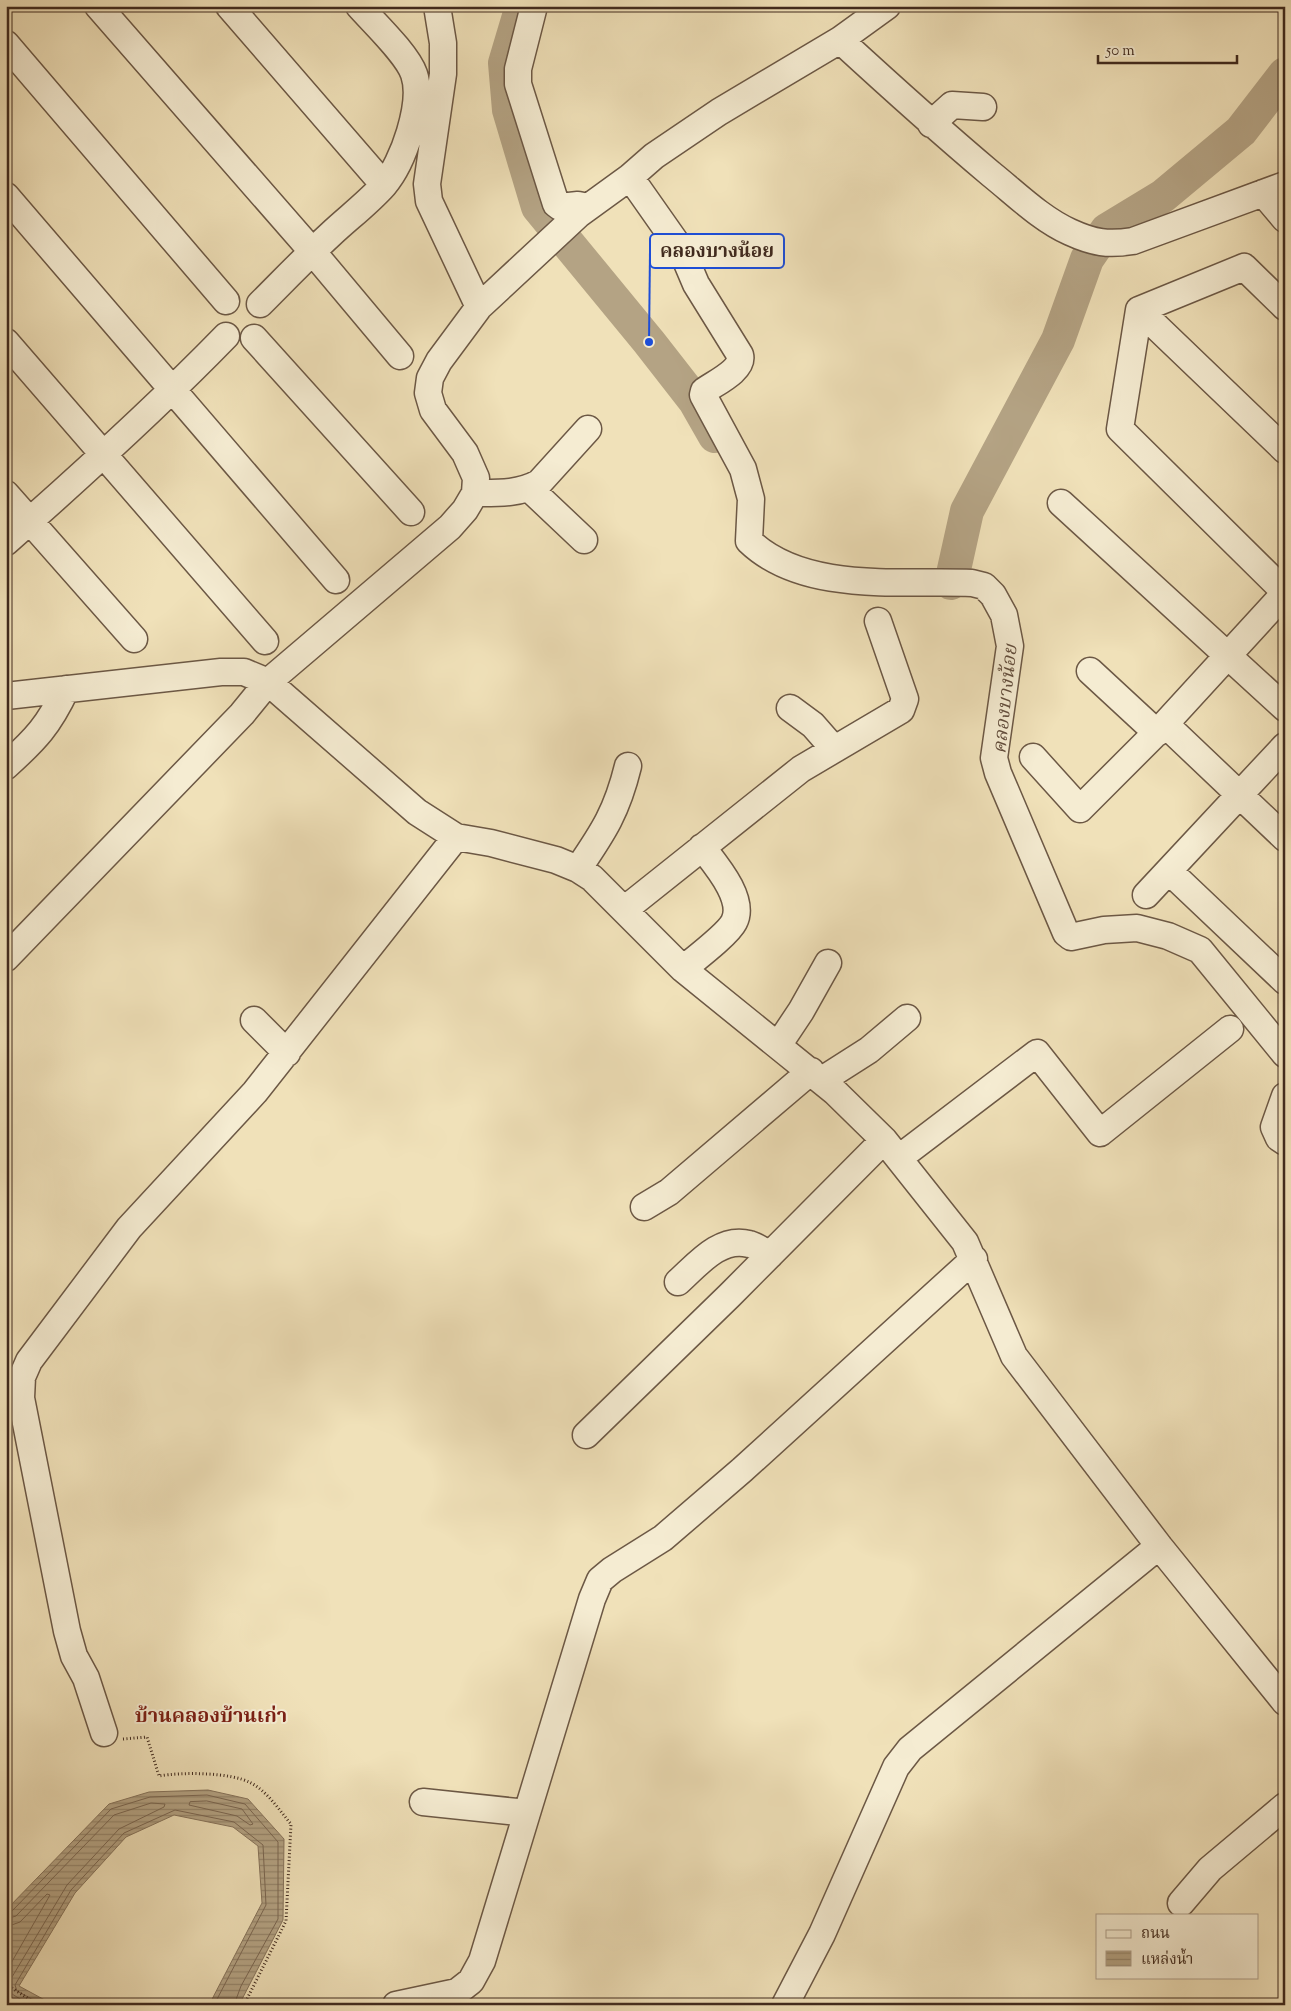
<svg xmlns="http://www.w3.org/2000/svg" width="1291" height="2011" viewBox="0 0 1291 2011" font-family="'Sorts Mill Goudy','Noto Serif Thai',serif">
	<defs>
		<pattern id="water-rules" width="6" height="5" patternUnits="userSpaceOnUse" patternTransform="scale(1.25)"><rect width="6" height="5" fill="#b4a384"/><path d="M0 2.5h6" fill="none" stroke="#94856b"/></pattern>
	</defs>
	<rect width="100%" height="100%" fill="#f0e1b9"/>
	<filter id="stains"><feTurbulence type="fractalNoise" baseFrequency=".004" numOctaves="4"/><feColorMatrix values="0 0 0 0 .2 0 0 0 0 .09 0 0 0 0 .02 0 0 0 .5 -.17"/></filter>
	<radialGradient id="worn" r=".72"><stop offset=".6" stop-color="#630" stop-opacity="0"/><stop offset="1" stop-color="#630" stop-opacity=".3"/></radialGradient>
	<path fill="url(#water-rules)" stroke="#86735b" d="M208,1790L248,1799L284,1839L283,1920L239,2005H209L262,1903L258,1846L233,1827L174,1815L126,1837L75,1893L19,1986L54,2005H6V1910L109,1804L149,1792Z"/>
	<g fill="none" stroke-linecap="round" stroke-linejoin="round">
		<path stroke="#7a6651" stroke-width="1" d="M207,1801L242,1809L253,1824L250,1825L237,1816L189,1805L190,1802Z
			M6,1913L12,1911L111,1809L150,1797L207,1795L245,1804L278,1842V1919L241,1986L234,2005
			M6,1919L16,1916L114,1815L151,1803L165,1804L164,1807L119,1829L67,1885L9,1982L12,1994L30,2005
			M6,1927L20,1922L47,1894L50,1895L6,1972
			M43,2005L17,1991L15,1985L71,1890L124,1833L175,1810L234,1822L263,1845L266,1905L214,2005"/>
		<path stroke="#b4a384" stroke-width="34" d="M522,6L505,63L509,110L538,207L649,342L695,401L715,436
			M951,583L967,511L1058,340L1087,259L1107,230L1163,196L1241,131L1285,74"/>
		<defs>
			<path id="minor" d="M98,6L312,251L400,356
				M229,6L384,185
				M437,6L443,43V74L427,184L429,201L479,307
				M534,6L518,69V84L556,204L560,207L578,205L588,207
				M840,40C890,86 940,131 991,174C1016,194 1041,219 1070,232C1094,243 1108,245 1133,241L1285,185
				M6,44L226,301
				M931,124L952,105L983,107
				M630,177L682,251L696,284L740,355C744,370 715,383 704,391L703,395L743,469L751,499L749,541C804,594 902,580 972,583L984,586L993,595L1004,615L1010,646L994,758L998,773L1066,933L1071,937L1104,930L1137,928L1168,936L1200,950L1285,1054
				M1263,193L1285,219
				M6,196L336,580
				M260,304C284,280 306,257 331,234C348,218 368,203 384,185C403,163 424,103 414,74C407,54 374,23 359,6
				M1285,307L1244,267L1139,310L1120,429L1285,592
				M1139,310L1285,450
				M254,338L411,512
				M6,342L265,641
				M529,488L584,540
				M475,493C498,493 519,494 539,483L588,429
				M6,494L134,639
				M1061,503L1285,708
				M6,542C82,475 156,408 226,336
				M1090,671L1157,733
				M6,696L221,672H244L268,682L417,812L456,837L491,843L556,860L578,869L592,878L683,969L835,1092L884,1140L965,1242L1014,1356L1159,1546L1285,1702
				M790,708L813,725L834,749
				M1165,724L1285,838
				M1033,757L1080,809L1165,724L1285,593
				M6,766C36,739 49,725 66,689
				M578,869C604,831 617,811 628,766
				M1169,871L1285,981
				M1146,895L1285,746
				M624,910L801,769L901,710L905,699L878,621
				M6,958L242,714L268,682L450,527L465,510L475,493L476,478L465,453L433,410L428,393L430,378L439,361L479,307L579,214L630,177L654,156L719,112L840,40L887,6
				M683,969C695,959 728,934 734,922C746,899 715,864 702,847
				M254,1020L287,1053
				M779,1044L801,1011L828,963
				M822,1080L869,1050L907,1018
				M1285,1096L1274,1127L1279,1138L1285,1142
				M899,1158L1037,1053L1100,1133L1230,1029
				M644,1207L669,1192L811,1071
				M678,1282C697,1265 720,1236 749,1244C756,1245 763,1252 770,1255
				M586,1435L730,1295L884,1140
				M104,1733L86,1678L74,1656L67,1631L21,1398L22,1377L29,1361L129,1228L255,1092L456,837
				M423,1802L527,1813
				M1181,1903L1210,1869L1285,1806
				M396,2005L457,1992L471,1981L482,1961L592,1599L600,1580L612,1570L663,1538L742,1470L974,1259
				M785,2005L822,1934L896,1767L910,1749L1159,1546"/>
		</defs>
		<use href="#minor" stroke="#6c5845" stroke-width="29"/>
		<path stroke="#402a1e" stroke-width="3" stroke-dasharray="1 2.5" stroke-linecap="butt" d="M123,1739L147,1737L159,1776C181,1772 231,1772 251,1783C268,1792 279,1810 291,1824L286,1921L244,2005
			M6,1984L38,2005"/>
		<use href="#minor" stroke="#f5ecd2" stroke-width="26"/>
	</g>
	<g text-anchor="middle" stroke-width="4" stroke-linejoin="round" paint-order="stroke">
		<g font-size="19" font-style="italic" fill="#634e3d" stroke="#f5ecd2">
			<text transform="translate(1004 699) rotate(-84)" y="7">คลองบางน้อย</text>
		</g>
		<g font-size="20" font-weight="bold" fill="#7a1f14" stroke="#f5ecd2">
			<text x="211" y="1722">บ้านคลองบ้านเก่า</text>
		</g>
	</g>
	<path fill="none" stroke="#1d4ed8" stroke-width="2" d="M649 342L650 251"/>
	<circle fill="#1d4ed8" stroke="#f5ecd2" stroke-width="2" cx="649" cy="342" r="5"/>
	<rect fill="#f5ecd2" stroke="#1d4ed8" stroke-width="2" x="650" y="234" width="134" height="34" rx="5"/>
	<g font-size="19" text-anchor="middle" font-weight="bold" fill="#402a1e">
		<text x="717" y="257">คลองบางน้อย</text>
	</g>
	<rect width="1291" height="2011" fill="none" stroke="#f0e1b9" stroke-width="25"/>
	<rect x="8" y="8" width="1276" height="1996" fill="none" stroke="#402a1e" stroke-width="2.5"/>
	<rect x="12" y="12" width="1266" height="1986" fill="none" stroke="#402a1e"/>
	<rect x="1096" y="1914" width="162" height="65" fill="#f5ecd2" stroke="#ad9e8a"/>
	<rect x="1106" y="1930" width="25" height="8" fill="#f5ecd2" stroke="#ad9e8a"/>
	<text x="1141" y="1938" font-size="15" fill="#402a1e">ถนน</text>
	<rect x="1106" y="1951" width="25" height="15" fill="url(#water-rules)" stroke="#ad9e8a"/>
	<text x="1141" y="1964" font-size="15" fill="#402a1e">แหล่งน้ำ</text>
	<path d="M1098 55v8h139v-8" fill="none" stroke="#402a1e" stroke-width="2.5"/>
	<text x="1106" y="55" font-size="15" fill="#402a1e" stroke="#f5ecd2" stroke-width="4" paint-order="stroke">50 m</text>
	<rect width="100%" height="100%" filter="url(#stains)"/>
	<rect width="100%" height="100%" fill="url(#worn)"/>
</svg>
